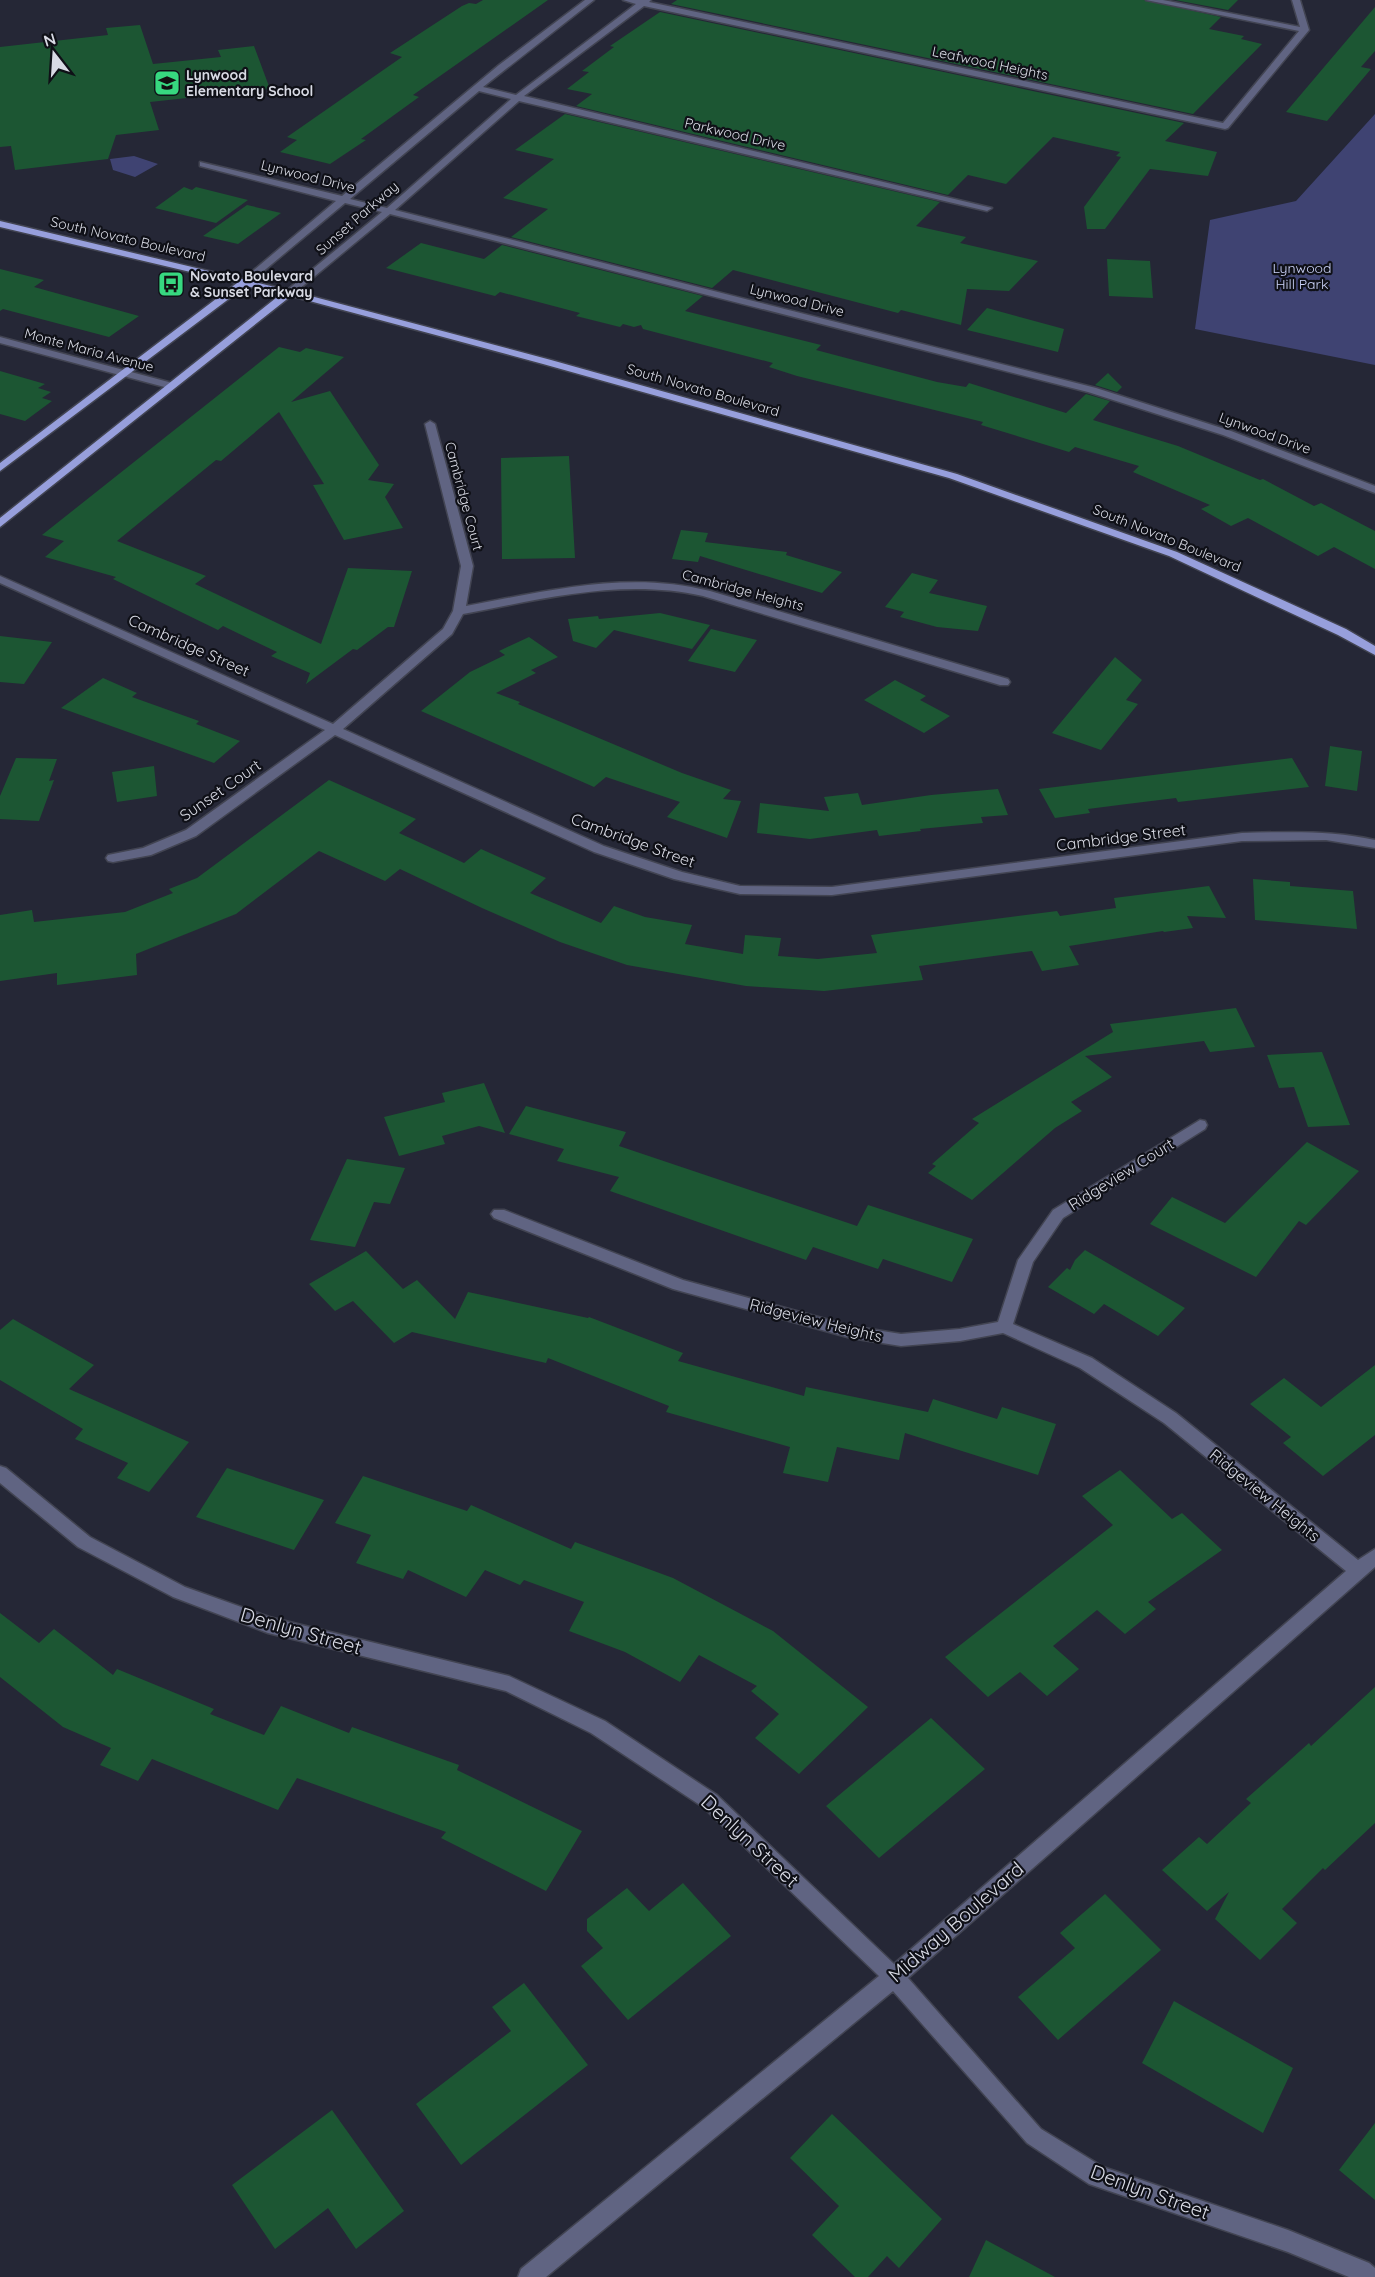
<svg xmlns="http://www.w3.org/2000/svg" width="1375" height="2277" viewBox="0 0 1375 2277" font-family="Quicksand,sans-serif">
	<rect width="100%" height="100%" fill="#252736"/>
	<path fill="#3f4372" d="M1375,114V365L1195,329L1210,220L1296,201Z
		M134,156L158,164L135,177L113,170L110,159Z"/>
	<path fill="#1c5633" d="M483,0H548L413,95L419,97L361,139L366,140L330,164L280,152L297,140L287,137L402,57L390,53L462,6L469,3L476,4Z
		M677,0H1144L1221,17L1209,29L1244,36L1241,39L1262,44L1193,114L671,4Z
		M1175,0H1238L1228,10Z
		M1375,7V51L1361,67L1371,69L1327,121L1286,112Z
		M660,12L1184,123L1165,141L1217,152L1208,176L1150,169L1105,229H1087L1084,207L1121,157L1116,156L1120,152L1053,137L1006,184L968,175L948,195L576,106L592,94L567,89L589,72L582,71L614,47L610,46Z
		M140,25L153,64L221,57L218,50L254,46L270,89L150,102L159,130L116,135L108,159L15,170L11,146L0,147V47L108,35L106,28Z
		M565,114L940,202L916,226L966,237L960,243L1038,261L1009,291L967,289L961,325L901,310L898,313L733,270L712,288L511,237L548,209L503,198L554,159L515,150Z
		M184,187L192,190L196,187L248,200L216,223L155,208Z
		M247,205L281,213L238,244L203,236Z
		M421,243L484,259L502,245L703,296L685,311L821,345L816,350L937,382L966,387L969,383L1066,413L1086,394L1110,401L1093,420L1178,446L1260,480L1263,479L1314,506L1321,503L1375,531V569L1334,547L1318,556L1248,518L1231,526L1201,509L1210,505L1133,472L1139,466L1075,447L1069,452L981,425L983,422L797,376L769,367L773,363L643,329L641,325L634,327L623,324L620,327L576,316L580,313L500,292L495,296L386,268Z
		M1107,259L1150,261L1153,298L1109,296Z
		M0,269L44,280L34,287L139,316L109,337L3,309L0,311Z
		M987,308L1064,329L1058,352L967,330Z
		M279,347L300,352L306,348L344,357L291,402L330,391L379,465L368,480L394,484L385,497L403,528L344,540L313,485L324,484L279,412L221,461L216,460L117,541L206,576L195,584L321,644L348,568L412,571L394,627H388L357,650L353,649L306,684L310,673L271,656L277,652L223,626L218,630L113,579L116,577L45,557L64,541L42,535Z
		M0,371L45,384L38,388L51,392L42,398L52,401L25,421L0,414Z
		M1108,373L1122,387L1117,392L1095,385Z
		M569,456L575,558L502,559L501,458Z
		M681,530L708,533L705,542L787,552L786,555L842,572L822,593L700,556L698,562L672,559Z
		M912,573L938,580L929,593L987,606L978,631L937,627L900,617L904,612L885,607Z
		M660,613L710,625L692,649L614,630L596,648L573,641L568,619L598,616L599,619Z
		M711,629L757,640L735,672L688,661Z
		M0,636L52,642L24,684L0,682Z
		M529,637L558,657L531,670L536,673L496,693L520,702L518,704L682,773L731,790L723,799L741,801L727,838L667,817L680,802L606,777L594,787L421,711L470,672L505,655L499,651Z
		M1115,657L1142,680L1126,700L1138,704L1101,750L1052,733Z
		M103,678L137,693L132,697L199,721L196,724L240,741L214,763L61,708Z
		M895,680L926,696L920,700L950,716L924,733L864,700Z
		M1330,746L1362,751L1357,791L1325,786Z
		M16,758L57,759L49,781L54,780L39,821L0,819V796Z
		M1292,758L1309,787L1178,802L1176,798L1127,804L1088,809L1090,813L1055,818L1039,789Z
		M154,766L157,796L117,802L112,772Z
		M329,780L416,819L399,833L447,855L464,863L481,849L546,878L530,893L601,923L614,906L645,917L692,925L685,944L743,954L745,935L781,938L778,956L818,959L877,953L871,935L1057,911L1060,916L1116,908L1114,898L1209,886L1226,918L1187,916L1193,928L1164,932L1163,931L1069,946L1079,965L1042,971L1032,951L919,966L923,980L824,991L746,986L627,965L560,942L482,908L400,869L385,881L319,851L236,914L136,954L137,975L57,985V973L0,981V915L32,910L34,922L125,912L173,893L169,889L197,878Z
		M998,789L1008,815L981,817L983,823L920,829L921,831L879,836L877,830L810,839L757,833L760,803L829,811L824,797L858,793L862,805L931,795Z
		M1253,879L1290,882V886L1353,891L1357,929L1255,920Z
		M1236,1008L1255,1047L1210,1052L1204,1041L1085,1056L1112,1077L1071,1102L1082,1111L1055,1128L972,1200L928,1173L936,1166L932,1164L979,1123L972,1119L1113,1032L1110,1024Z
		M1322,1052L1350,1125L1308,1127L1294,1087L1279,1088L1267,1055Z
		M484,1083L505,1133L479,1126L442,1136L445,1144L399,1156L384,1117L445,1102L442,1093Z
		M526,1106L626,1132L619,1146L857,1226L868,1205L973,1239L952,1282L883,1259L878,1269L813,1247L806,1260L610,1191L619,1177L557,1161L564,1149L509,1134Z
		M1307,1142L1359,1171L1306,1225L1299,1221L1256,1277L1150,1224L1172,1197L1225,1223Z
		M347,1159L405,1168L390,1204L374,1202L355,1247L310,1240Z
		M1085,1250L1185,1308L1158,1336L1104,1304L1094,1314L1048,1287L1067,1268L1070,1270L1075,1260Z
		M366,1251L403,1289L417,1280L455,1319L468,1292L588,1318L589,1317L683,1353L678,1361L804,1396L806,1387L928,1412L933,1399L997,1419L1002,1407L1056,1424L1038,1475L905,1433L899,1460L837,1447L828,1482L783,1473L790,1447L666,1412L669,1406L548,1358L546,1363L412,1332L394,1343L353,1301L335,1311L309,1284Z
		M13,1319L94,1365L69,1389L189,1442L149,1492L117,1478L128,1463L75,1439L83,1429L0,1380V1330Z
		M1375,1365V1435L1323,1476L1283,1443L1291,1437L1250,1404L1284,1378L1321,1407Z
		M227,1468L324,1500L294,1550L196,1517Z
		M1120,1470L1172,1519L1182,1513L1222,1550L1148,1602L1156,1609L1125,1634L1097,1610L1053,1646L1079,1669L1047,1696L1020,1672L988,1697L945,1657L1113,1525L1082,1496Z
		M363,1476L467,1511L471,1505L571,1549L575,1542L673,1578L773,1631L868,1707L799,1774L755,1738L779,1714L751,1691L757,1686L699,1655L680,1682L625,1652L569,1631L584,1602L524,1580L520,1585L485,1570L466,1597L408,1570L403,1579L356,1563L371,1535L335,1523Z
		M0,1613L39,1643L54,1629L113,1675L117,1669L214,1709L210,1714L264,1735L281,1706L349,1733L352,1727L459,1765L457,1770L582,1831L546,1891L441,1838L446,1832L297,1778L278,1810L152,1759L138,1781L100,1765L111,1748L63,1727L0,1677Z
		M1375,1687V1823L1325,1870L1323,1868L1282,1909L1297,1923L1260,1960L1215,1919L1229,1892L1207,1911L1162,1870L1199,1837L1207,1844L1251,1803L1246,1799L1309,1743L1311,1746Z
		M931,1718L985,1769L879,1858L826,1806Z
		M683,1883L731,1936L628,2020L581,1966L603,1948L587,1931V1919L627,1888L649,1911Z
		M1105,1894L1161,1950L1058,2040L1018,1997L1075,1948L1060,1933Z
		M524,1983L588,2065L461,2165L416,2104L511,2031L492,2007Z
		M1174,2001L1293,2068L1263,2133L1142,2063Z
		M332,2110L404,2211L356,2249L328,2208L275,2249L232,2185Z
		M832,2114L942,2219L899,2268L887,2256L868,2277H855L812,2235L839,2206L790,2158Z
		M1375,2123V2200L1339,2170Z
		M986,2240L1055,2277H969Z"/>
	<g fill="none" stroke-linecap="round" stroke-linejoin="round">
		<defs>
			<path id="minor" d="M585,0H594L483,87L516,95L636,4L623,0H651L649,2L1223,123L1299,31L1146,0H1163L1300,27L1292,0H1300L1309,30L1228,128L1225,129L644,6L524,96L992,208L987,211L519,101L395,210L1096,388L1231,431L1375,486V493L1223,435L1088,392L390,214L292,295H286V291L382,212L345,203L248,284H242V280L336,201L200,166V162L342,196L499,65ZM479,91L511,99L387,208L350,199Z
				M0,337L176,384L177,386L172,389L0,343Z
				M430,421L435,424L473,566L466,606C547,591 628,570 710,591L1008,679L1010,682L1008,685H1000L703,596C622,578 543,599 463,614L452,634L343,729L604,846L682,872L740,886L832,887L1242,833C1287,832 1331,830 1375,840V848L1326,840L1242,841L832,895L740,894L674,879L594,852L335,735L196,836L151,855L113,862L108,861L106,858L108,855L143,848L186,830L325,730L0,583V576L333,724L443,629L453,611L461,566L425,424Z
				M1200,1120L1205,1121L1207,1125L1205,1129L1063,1218L1033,1262L1013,1324L1092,1358L1176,1413L1358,1560L1375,1549V1567L908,1978L1041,2129L1103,2167L1288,2230L1369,2263L1375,2268V2277H1349L1288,2252L1089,2184L1027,2143L893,1991L546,2277H518L521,2269L879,1976L703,1807L591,1733L506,1691L268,1633L173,1597L78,1547L0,1483V1466L6,1468L90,1537L185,1587L269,1617L509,1676L605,1721L717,1795L894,1964L1346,1571L1164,1423L1080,1368L1003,1333L960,1341L901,1346L851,1338L673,1289L494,1218L491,1214L494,1210H504L683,1280L851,1326L901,1334L960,1329L998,1322L1018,1260L1053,1210Z"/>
			<path id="major" d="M0,221L292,291L551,360L957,474L1177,552L1346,629L1375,646V655L1338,635L1169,556L949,478L543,364L291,296L0,527V518L281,294L246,286L0,471V463L237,283L0,227Z"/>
		</defs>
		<use href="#minor" stroke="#424452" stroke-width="3"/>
		<use href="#major" stroke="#424452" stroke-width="3"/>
		<use href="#minor" fill="#606482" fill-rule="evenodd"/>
		<use href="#major" fill="#979fdc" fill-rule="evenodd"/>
	</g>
	<defs>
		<symbol id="school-square" viewBox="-11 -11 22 22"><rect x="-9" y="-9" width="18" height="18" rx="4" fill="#37d880" stroke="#0f1017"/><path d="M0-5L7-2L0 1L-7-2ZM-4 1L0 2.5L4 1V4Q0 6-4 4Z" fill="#111"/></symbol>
		<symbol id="bus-square" viewBox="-11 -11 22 22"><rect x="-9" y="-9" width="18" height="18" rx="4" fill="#37d880" stroke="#0f1017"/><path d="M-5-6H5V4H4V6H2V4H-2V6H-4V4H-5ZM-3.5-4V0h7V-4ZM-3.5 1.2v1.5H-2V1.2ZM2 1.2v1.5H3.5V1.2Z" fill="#111"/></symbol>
	</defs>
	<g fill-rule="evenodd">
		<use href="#school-square" x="152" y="68" width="30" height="30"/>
		<use href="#bus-square" x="156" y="269" width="30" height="30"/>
	</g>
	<g text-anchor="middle" stroke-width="4.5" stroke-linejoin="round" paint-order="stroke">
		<g font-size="14" fill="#d8dae4" stroke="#0f1017">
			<text transform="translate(990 63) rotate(12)" y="5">Leafwood Heights</text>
			<text transform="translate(735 134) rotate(13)" y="5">Parkwood Drive</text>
			<text transform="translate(308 176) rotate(14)" y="5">Lynwood Drive</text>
			<text transform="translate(357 218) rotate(-41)" y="5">Sunset Parkway</text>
			<text transform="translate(128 239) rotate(13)" y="5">South Novato Boulevard</text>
			<text transform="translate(797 300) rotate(14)" y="5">Lynwood Drive</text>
			<text transform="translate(89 350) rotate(15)" y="5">Monte Maria Avenue</text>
			<text transform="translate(703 390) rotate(16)" y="5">South Novato Boulevard</text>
			<text transform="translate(1265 433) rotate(20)" y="5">Lynwood Drive</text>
			<text transform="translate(464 496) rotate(75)" y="5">Cambridge Court</text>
			<text transform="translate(1167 538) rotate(22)" y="5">South Novato Boulevard</text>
			<text transform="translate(743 590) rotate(15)" y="5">Cambridge Heights</text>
		</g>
		<g font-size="14" font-weight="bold" fill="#d8dae4" stroke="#0f1017" text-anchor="start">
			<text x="186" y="80">Lynwood<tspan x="186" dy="16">Elementary School</tspan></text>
			<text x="190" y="281">Novato Boulevard<tspan x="190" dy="16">&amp; Sunset Parkway</tspan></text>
		</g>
		<g font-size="14" fill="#cdd4fa" stroke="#0f1017">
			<text x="1302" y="273">Lynwood<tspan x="1302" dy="16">Hill Park</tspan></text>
		</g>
		<g font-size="16" fill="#d8dae4" stroke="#0f1017">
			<text transform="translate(189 645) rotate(24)" y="6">Cambridge Street</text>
			<text transform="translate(220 790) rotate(-35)" y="6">Sunset Court</text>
			<text transform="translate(1121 837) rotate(-7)" y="6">Cambridge Street</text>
			<text transform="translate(633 840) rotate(20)" y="6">Cambridge Street</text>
			<text transform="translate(1121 1174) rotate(-32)" y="6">Ridgeview Court</text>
			<text transform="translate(816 1320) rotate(14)" y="6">Ridgeview Heights</text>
			<text transform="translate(1265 1495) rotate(39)" y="6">Ridgeview Heights</text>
		</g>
		<g font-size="20" fill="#d8dae4" stroke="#0f1017">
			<text transform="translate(301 1631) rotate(16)" y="7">Denlyn Street</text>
			<text transform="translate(750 1841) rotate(43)" y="7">Denlyn Street</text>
			<text transform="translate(956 1922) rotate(-41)" y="7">Midway Boulevard</text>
			<text transform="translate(1150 2192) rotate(20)" y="7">Denlyn Street</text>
		</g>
	</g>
	<g transform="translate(54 54) rotate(343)" stroke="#0f1017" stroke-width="4.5" paint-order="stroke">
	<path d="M0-4.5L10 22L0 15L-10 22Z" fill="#d8dae4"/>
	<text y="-9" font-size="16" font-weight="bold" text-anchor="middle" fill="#d8dae4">N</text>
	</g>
</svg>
